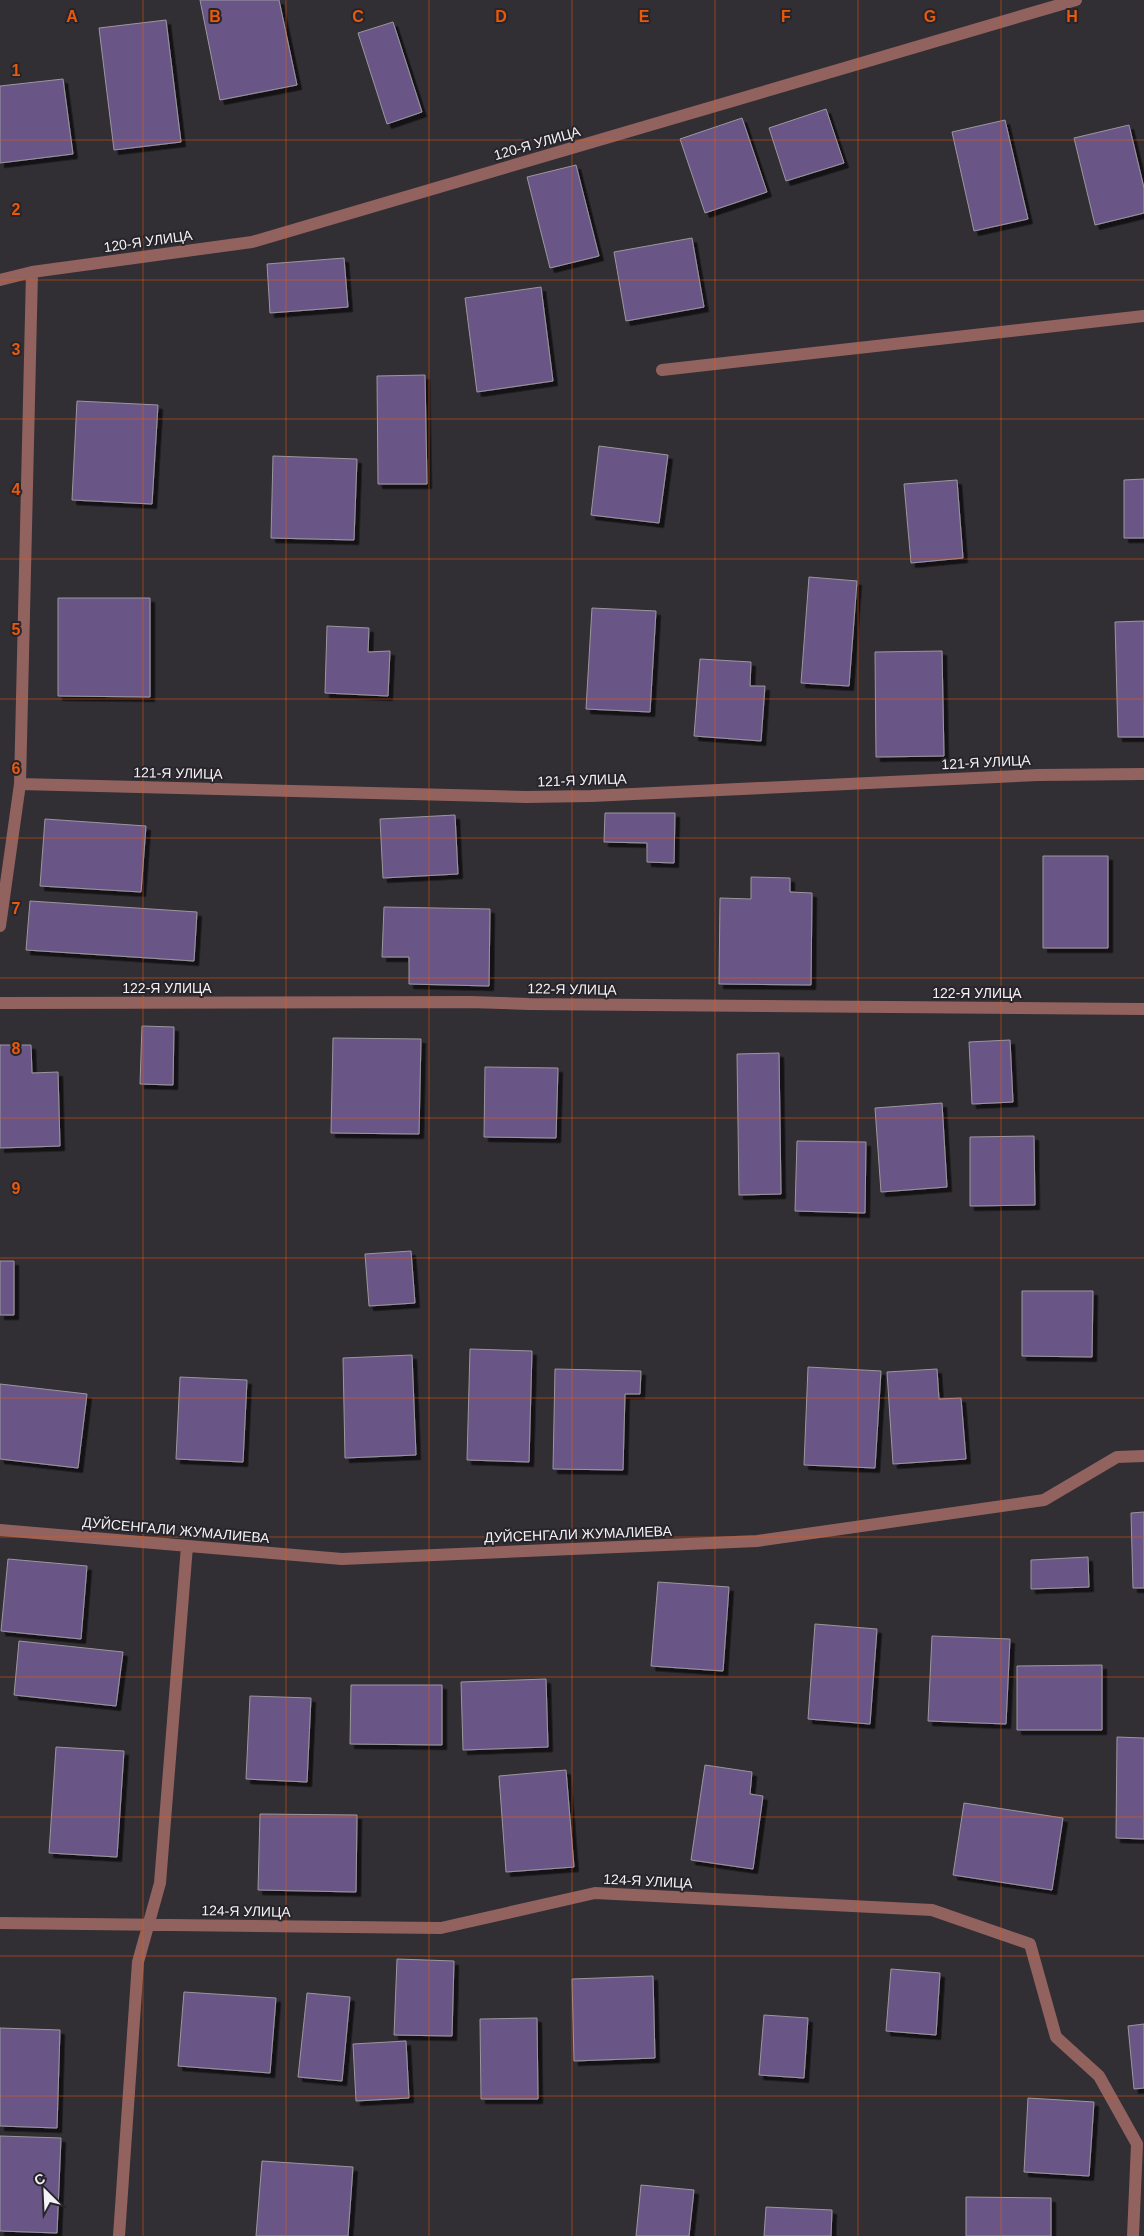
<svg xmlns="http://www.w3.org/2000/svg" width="1144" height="2236" viewBox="0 0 1144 2236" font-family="Helvetica,sans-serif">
	<defs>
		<filter id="shadow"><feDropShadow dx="4.5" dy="4.5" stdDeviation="0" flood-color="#0009"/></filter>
	</defs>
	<rect width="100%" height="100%" fill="#312e34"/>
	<path fill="#6b5686" stroke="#9a979e" filter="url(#shadow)" d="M200,0H279L297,85L220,100Z
		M166,20L181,142L114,150L99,28Z
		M393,22L422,112L387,124L358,33Z
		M63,79L73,154L0,163V86Z
		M826,109L844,163L786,181L769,128Z
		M742,118L767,192L705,213L680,139Z
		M1005,120L1028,219L974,231L952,132Z
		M1129,125L1144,188V213L1095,225L1074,138Z
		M576,165L599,256L550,268L527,177Z
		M692,238L704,307L626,321L614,252Z
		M344,258L348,307L270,313L267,264Z
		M541,287L553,381L477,392L465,298Z
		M425,375L427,484H378L377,376Z
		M77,401L158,405L152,504L72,500Z
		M599,446L668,455L659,523L591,515Z
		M273,456L357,459L354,540L271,538Z
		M1144,479V538H1124V480Z
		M957,480L963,558L911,563L904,484Z
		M809,577L857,581L849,686L801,683Z
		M58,598H150V697L58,696Z
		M592,608L656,611L650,712L586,709Z
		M1144,621V737H1118L1115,622Z
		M327,626L369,628L368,652L390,651L388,696L325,693Z
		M942,651L944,756L876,757L875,652Z
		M700,659L751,662L750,686H765L761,741L694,736Z
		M605,813H675L674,863L647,862V843L604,842Z
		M455,815L458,874L383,878L380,819Z
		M45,819L146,826L141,892L40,886Z
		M1043,856H1108V948H1043Z
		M751,877L790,878V892L812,893L811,985L719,984L720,898L751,899Z
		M30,901L197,912L194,961L26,950Z
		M384,907L490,909L489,986L409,984V957H382Z
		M142,1026L174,1027L173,1085L140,1084Z
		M333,1038L421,1039L419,1134L331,1133Z
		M1010,1040L1013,1102L972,1104L969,1042Z
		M0,1045H31L32,1073L58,1072L60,1146L0,1148Z
		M779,1053L781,1194L739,1195L737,1054Z
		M485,1067L558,1068L556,1138L484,1137Z
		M942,1103L947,1187L881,1192L875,1108Z
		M1034,1136L1035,1205L970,1206V1137Z
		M797,1141L866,1142L865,1213L795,1211Z
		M411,1251L415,1303L369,1306L365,1254Z
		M0,1261H14V1315H0Z
		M1022,1291H1093L1092,1357L1022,1356Z
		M470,1349L532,1351L529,1462L467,1460Z
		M412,1355L416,1455L345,1458L343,1358Z
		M808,1367L881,1371L875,1468L804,1465Z
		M555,1369L641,1371L640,1394H625L623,1470L553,1469Z
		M937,1369L939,1399L961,1398L966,1459L893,1464L887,1372Z
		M180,1377L247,1380L243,1462L176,1459Z
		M0,1384L87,1394L78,1468L0,1459Z
		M1144,1512V1588H1133L1131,1513Z
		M1088,1557L1089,1587L1031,1589V1560Z
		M8,1559L87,1566L81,1639L1,1631Z
		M658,1582L729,1587L723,1671L651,1666Z
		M815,1624L877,1629L870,1724L808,1719Z
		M932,1636L1010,1639L1006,1724L928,1721Z
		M19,1641L123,1652L116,1706L14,1695Z
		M1102,1665V1730H1017V1666Z
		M546,1679L548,1747L463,1750L461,1682Z
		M351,1685H442V1745L350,1744Z
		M250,1696L311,1698L307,1782L246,1779Z
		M1117,1737L1144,1738V1839L1116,1838Z
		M56,1747L124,1751L117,1857L49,1853Z
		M705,1765L752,1772L750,1794L763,1796L753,1869L691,1860Z
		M566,1770L574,1867L506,1872L499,1776Z
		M964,1803L1063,1818L1052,1890L953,1875Z
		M260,1814L357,1815L356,1892L258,1890Z
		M397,1959L454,1961L452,2036L394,2035Z
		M891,1969L940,1973L936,2035L886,2031Z
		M653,1976L655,2058L574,2061L572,1979Z
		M184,1992L276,1998L270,2073L178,2066Z
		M307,1993L350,1997L342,2081L298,2077Z
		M764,2015L808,2018L804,2078L759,2075Z
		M537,2018L538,2099H481L480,2019Z
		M1144,2024V2088L1134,2089L1128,2026Z
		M0,2028L60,2030L57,2128L0,2126Z
		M406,2041L409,2098L356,2101L353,2044Z
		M1028,2098L1094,2102L1089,2176L1024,2172Z
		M0,2136L61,2138L57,2233L0,2231Z
		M262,2161L353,2167L348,2236H256Z
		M641,2185L694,2190L689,2236H636Z
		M966,2197L1051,2198V2236H966Z
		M766,2207L832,2210L831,2236H764Z"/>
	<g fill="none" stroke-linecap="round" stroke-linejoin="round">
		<path stroke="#92625f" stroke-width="12" d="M0,280L32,272L252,242L1076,0
			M662,370L1144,316
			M20,784L526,797L591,796L1038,775L1144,774
			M0,926L20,784L32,272
			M0,1003L470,1002L529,1004L1144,1009
			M0,1530L342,1559L757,1541L1044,1500L1117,1457L1144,1456
			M0,1923L441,1928L595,1893L932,1910L1030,1944L1056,2037L1099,2076L1137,2144
			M119,2236L138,1962L160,1883L187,1546
			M1133,2236L1137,2144"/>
	</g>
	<path fill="none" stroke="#e8590c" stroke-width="1" stroke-opacity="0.55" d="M143,0V2236M286,0V2236M429,0V2236M572,0V2236M715,0V2236M858,0V2236M1001,0V2236M0,140H1144M0,280H1144M0,419H1144M0,559H1144M0,699H1144M0,838H1144M0,978H1144M0,1118H1144M0,1258H1144M0,1398H1144M0,1537H1144M0,1677H1144M0,1817H1144M0,1956H1144M0,2096H1144"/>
	<g text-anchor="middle" stroke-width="4" stroke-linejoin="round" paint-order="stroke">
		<g font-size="14" fill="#f4f2f6" stroke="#27242a">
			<text transform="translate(537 143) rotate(-16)" y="5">120-Я УЛИЦА</text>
			<text transform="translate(148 241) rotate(-8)" y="5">120-Я УЛИЦА</text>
			<text transform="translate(986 762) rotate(-3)" y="5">121-Я УЛИЦА</text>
			<text transform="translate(178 773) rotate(1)" y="5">121-Я УЛИЦА</text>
			<text transform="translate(582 780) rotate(-2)" y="5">121-Я УЛИЦА</text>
			<text x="167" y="993">122-Я УЛИЦА</text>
			<text transform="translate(572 989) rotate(1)" y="5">122-Я УЛИЦА</text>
			<text x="977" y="998">122-Я УЛИЦА</text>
			<text transform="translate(176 1530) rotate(5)" y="5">ДУЙСЕНГАЛИ ЖУМАЛИЕВА</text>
			<text transform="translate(578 1534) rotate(-2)" y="5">ДУЙСЕНГАЛИ ЖУМАЛИЕВА</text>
			<text transform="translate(648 1881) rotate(3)" y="5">124-Я УЛИЦА</text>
			<text transform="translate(246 1911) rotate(1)" y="5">124-Я УЛИЦА</text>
		</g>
	</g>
	<g font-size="16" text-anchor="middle" font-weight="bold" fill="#e8590c" stroke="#27242a" stroke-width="4" stroke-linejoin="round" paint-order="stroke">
		<text x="72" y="22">A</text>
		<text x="215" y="22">B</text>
		<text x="358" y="22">C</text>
		<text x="501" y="22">D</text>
		<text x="644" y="22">E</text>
		<text x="786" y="22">F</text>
		<text x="930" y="22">G</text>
		<text x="1072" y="22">H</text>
		<text x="16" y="76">1</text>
		<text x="16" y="215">2</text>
		<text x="16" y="355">3</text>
		<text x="16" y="495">4</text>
		<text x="16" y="635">5</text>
		<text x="16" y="774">6</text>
		<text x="16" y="914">7</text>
		<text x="16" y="1054">8</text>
		<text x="16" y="1194">9</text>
	</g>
	<g transform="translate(45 2191) rotate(336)" stroke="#27242a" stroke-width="4" paint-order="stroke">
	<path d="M0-4L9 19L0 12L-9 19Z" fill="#f4f2f6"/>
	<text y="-8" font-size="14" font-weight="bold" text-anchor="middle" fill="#f4f2f6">С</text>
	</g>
</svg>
